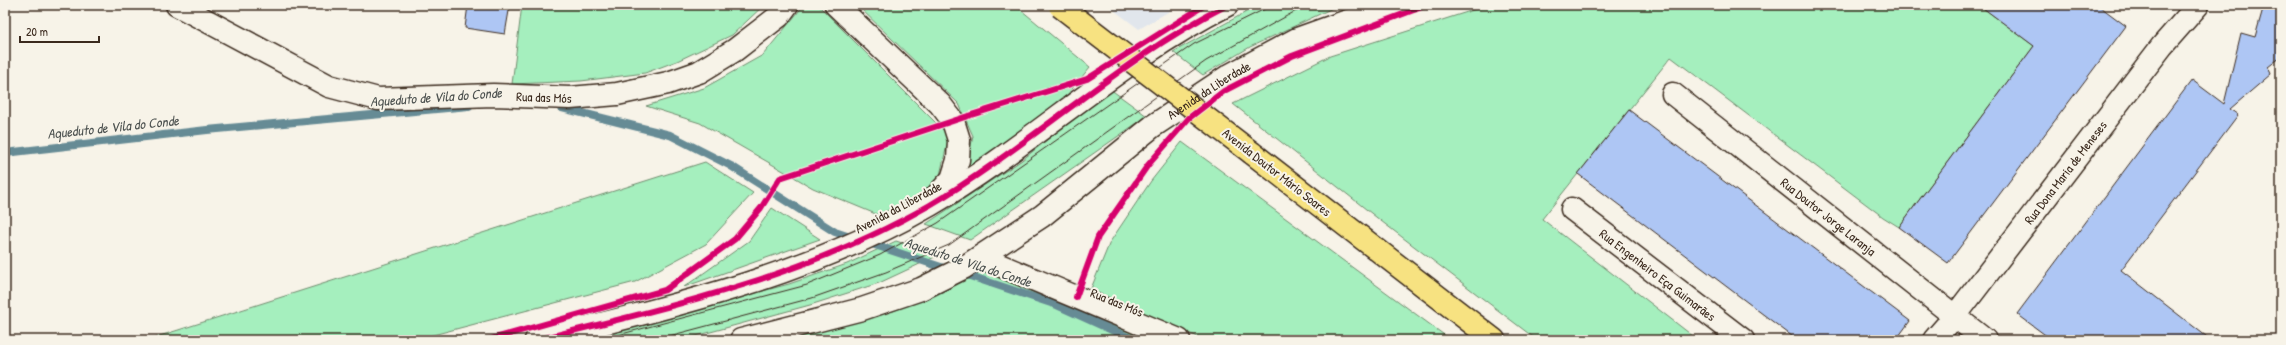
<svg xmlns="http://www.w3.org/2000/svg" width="2286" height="345" viewBox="0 0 2286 345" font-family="'Patrick Hand',sans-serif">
	<rect width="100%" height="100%" fill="#f7f3e8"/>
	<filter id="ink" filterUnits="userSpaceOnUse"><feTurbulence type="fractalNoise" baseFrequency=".025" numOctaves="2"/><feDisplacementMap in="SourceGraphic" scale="8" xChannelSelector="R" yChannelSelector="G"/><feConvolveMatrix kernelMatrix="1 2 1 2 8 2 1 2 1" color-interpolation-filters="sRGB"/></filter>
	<g filter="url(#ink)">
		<path fill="#e1e6ec" d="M1107,5H1180L1139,29Z"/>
		<path fill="#a5efbe" stroke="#708c6e" d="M522,5H764L732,35L677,61L645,73L581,81L512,84Z
			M804,5H818L949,136L940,175L923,194L878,215L813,188L700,123L646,106L704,88L763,55Z
			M857,5H1015L1090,67L1063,100L966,170L973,136L959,104Z
			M1259,5H1339L1250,47L1203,75L1173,52Z
			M1489,5H1979L2034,46L1899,227L1883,217L1671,57L1542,219L1698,340H1537L1381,221L1233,104L1330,56Z
			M1110,89L1147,116L970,240L926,224L1022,160Z
			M1182,142L1451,340H1205L1090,291L1110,242L1151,181Z
			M705,162L753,193L706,244L635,282L414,340H147Z
			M772,208L820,239L684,287L749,241Z
			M896,241L939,255L879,283L810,305L681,340H579L789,284L847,264Z
			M981,271L1073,305L1150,340H779L893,311L954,286Z"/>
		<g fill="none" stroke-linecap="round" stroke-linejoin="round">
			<path stroke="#668b95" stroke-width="8" d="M562,108L670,135L731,166L835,232L853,238
				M5,153L207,130L469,106
				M866,242L950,270
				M961,273L1057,305L1134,340"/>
		</g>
		<path fill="#aec6f4" stroke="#3b2a1e" d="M468,5H510L505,34L465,28Z
			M1979,5H2098L2126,26L1948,263L1899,227L2034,46Z
			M2264,5H2281V57L2268,67L2271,74L2230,109L2238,115L2121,270L2211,340H2052L2017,314L2192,80L2224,104L2241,33L2255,37Z
			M1629,110L1910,321L1896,340H1797L1578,174Z"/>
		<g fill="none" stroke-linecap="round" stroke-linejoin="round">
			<defs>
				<g id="minor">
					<path id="s1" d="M177,5L329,86L378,99L493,95L570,98L617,94L668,83L699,72L735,50L779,16L787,5"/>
					<path d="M836,5L940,104L953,121L959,140L958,160L952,179L932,201"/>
					<path id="s2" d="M1673,94L1985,340"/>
					<path id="s3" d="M1572,209L1743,340"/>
					<path d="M980,257L1179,340"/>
					<path id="s4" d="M1934,340L1955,316L2162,46L2198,5"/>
				</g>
				<g id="tertiary">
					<path d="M536,340C671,307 809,275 930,205C1033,144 1120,59 1227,5"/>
					<path id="s5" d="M741,340L862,309L921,289L963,268L1042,216L1153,126L1230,75L1297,39L1392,5"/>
				</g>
				<path id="primary" d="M1252,153L1494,340"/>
			</defs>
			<use href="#minor" stroke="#3b2a1e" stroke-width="25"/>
			<use href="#tertiary" stroke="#3b2a1e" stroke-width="25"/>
			<use href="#primary" stroke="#3b2a1e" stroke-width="25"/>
			<use href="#minor" stroke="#f7f3e8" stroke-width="22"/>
			<use href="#tertiary" stroke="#f7f3e8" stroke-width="22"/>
			<use href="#primary" stroke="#f7e281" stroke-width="22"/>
			<path stroke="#3b2a1e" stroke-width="1" d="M599,340L807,285L880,255L938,223L1194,44L1273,5
				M654,340L812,298L886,272L949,245L1206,61L1294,12L1313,5"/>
			<defs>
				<path id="primary-bridge" d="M1060,6L1252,153"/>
			</defs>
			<use href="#primary-bridge" stroke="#3b2a1e" stroke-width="25" stroke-linecap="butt"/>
			<use href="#primary-bridge" stroke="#f7e281" stroke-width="22"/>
			<defs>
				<path id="cycleway" d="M1076,297L1098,237L1148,165L1189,118L1224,91L1292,56L1427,5
					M488,340L665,290L735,239L761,208L780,178L971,115L1087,79L1205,5
					M536,340C671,307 809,275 930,205C1033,144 1120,59 1227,5"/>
			</defs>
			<use href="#cycleway" stroke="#f7f3e8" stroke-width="8"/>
			<use href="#cycleway" stroke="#d6006c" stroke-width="6"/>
		</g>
	</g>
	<g text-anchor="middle" stroke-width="4" stroke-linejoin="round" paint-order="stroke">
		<g font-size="13" fill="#3b2a1e" stroke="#f7f3e8">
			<text dy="5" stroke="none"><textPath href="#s5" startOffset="538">Avenida da Liberdade</textPath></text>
			<text dy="5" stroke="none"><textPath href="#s1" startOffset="389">Rua das Mós</textPath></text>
			<text transform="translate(1277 172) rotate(38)" y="5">Avenida Doutor Mário Soares</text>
			<text dy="5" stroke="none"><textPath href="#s4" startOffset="213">Rua Dona Maria de Meneses</textPath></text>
			<text transform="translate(898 207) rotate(-28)" y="5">Avenida da Liberdade</text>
			<text dy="5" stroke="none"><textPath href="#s2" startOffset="198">Rua Doutor Jorge Laranja</textPath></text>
			<text dy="5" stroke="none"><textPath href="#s3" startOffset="108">Rua Engenheiro Eça Guimarães</textPath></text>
			<text transform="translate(1117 302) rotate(22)" y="5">Rua das Mós</text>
		</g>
		<g font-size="14" font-style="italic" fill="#4d5250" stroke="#f7f3e8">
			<text transform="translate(436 97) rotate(-4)" y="5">Aqueduto de Vila do Conde</text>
			<text transform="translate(113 127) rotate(-6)" y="5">Aqueduto de Vila do Conde</text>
			<text transform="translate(968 262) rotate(18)" y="5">Aqueduto de Vila do Conde</text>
		</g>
	</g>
	<rect width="2286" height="345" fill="none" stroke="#f7f3e8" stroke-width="20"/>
	<rect x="10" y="10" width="2266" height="325" fill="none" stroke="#3b2a1e" stroke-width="1.5" filter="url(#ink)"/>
	<path d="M20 36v6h79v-6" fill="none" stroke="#3b2a1e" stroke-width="2"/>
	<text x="26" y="36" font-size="12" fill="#3b2a1e" stroke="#f7f3e8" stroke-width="3" paint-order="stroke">20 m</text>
</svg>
